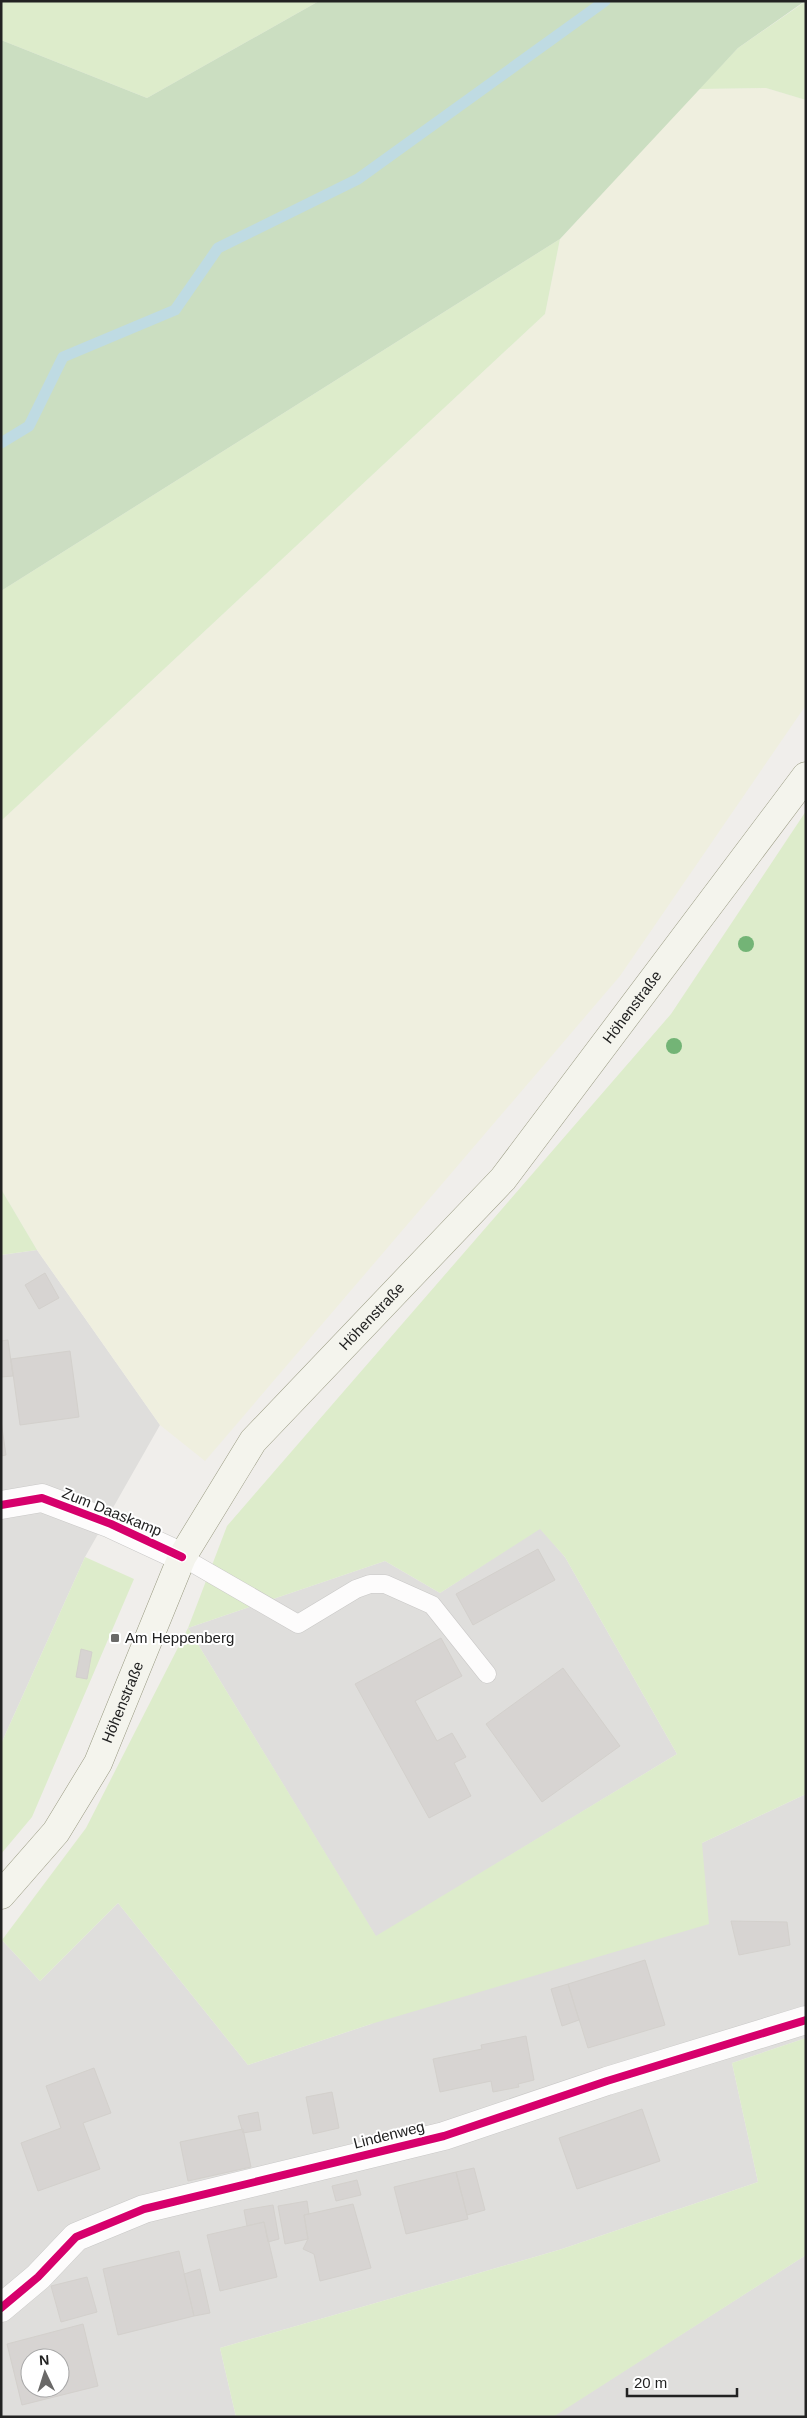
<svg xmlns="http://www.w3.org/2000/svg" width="807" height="2418" viewBox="0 0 807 2418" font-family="Helvetica,sans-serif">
	<rect width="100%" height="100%" fill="#f0eeeb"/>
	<path fill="#dfdedc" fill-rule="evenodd" d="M37,1250L160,1425L85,1557L1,1744V1255Z
		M540,1528L565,1557L677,1754L376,1937L188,1628L385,1561L440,1593Z
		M806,1794V2038L732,2063L758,2182L562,2249L220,2348L236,2417H1L2,1940L40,1981L118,1903L248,2065L371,2024L702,1843ZM30,2358H60V2388H30Z
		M806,2255V2417H553L555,2415Z"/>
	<path fill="#efefdf" d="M766,88L806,100V705L620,976L205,1461L160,1425L37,1250L1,1189V821L545,314L560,239L699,89Z"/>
	<path fill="#ddeccb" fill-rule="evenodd" d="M1,1H319L147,98L1,40Z
		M806,1V100L766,88L699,89L738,48Z
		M560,239L545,314L1,821V591Z
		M806,811V1794L702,1843L709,1924L371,2024L248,2065L118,1903L40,1981L2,1940L86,1828L188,1628L227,1526L671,1014ZM540,1529L565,1557L677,1754L376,1936L188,1628L385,1561L440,1593Z
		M1,1189L37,1250L1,1255Z
		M85,1557L134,1579L32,1817L1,1854V1744Z
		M806,2038V2255L553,2417H236L220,2348L562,2249L758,2182L732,2063Z"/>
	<path fill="#cbdec1" d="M319,1H805L738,48L560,239L1,591V40L147,98Z"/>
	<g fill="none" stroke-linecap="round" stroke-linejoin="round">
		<path stroke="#bfdbe3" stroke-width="11" d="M1,443L29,426L63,357L175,310L218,248L358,179L605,1"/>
	</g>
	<path fill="#d7d4d2" stroke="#d3d0cc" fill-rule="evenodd" d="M45,1273L59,1298L39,1309L25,1285Z
		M8,1340L13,1376L1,1377V1341Z
		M70,1351L79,1417L20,1425L11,1359Z
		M1,1421L6,1455L1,1456Z
		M538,1549L555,1580L473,1625L456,1594Z
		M441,1638L462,1676L415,1701L437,1741L452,1733L466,1757L454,1763L471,1796L429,1818L355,1684Z
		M81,1649L92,1652L87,1679L76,1677Z
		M563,1668L620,1746L542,1802L486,1724Z
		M731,1921L787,1922L790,1945L739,1955Z
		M645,1960L665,2025L588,2048L568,1984Z
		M568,1984L579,2020L562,2026L551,1989Z
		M526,2036L534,2080L518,2084L519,2087L493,2092L491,2081L440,2092L433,2059L482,2049L481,2045Z
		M94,2068L111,2113L83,2123L100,2169L38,2191L21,2143L61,2128L46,2086Z
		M332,2092L339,2128L313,2134L306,2097Z
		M642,2109L660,2161L577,2189L559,2138Z
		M258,2112L261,2130L243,2133L238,2116Z
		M243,2129L251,2167L188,2181L180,2142Z
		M474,2168L485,2210L467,2215L456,2172Z
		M456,2172L468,2219L406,2234L394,2187Z
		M357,2180L361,2195L336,2201L332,2186Z
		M307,2201L309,2214L304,2215L308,2239L285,2244L278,2206Z
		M353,2204L371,2268L320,2281L314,2254L303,2249L308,2239L304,2215Z
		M273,2205L279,2239L268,2242L264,2222L247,2226L244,2210Z
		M264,2222L277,2277L220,2291L207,2235Z
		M179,2251L194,2316L118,2335L103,2269Z
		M200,2269L210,2313L194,2316L184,2274Z
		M87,2277L97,2312L61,2322L51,2286Z
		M83,2324L98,2386L22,2405L7,2344ZM30,2358H60V2388H30Z"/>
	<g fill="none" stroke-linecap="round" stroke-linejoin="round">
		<defs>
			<path id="lane" d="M182,1557L298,1624L356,1589L370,1584H385L432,1605L487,1674"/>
			<path id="street" d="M1,1505L42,1498L111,1524L182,1557
				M1,2308L38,2277L76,2237L144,2209L444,2136L607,2081L806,2020"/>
			<g id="secondary">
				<path id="s1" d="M1,1895L56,1832L98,1763L182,1557L253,1441L503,1179L806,776"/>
			</g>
		</defs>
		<use href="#lane" stroke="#c9c8c7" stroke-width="19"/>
		<use href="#street" stroke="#c9c8c7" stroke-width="29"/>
		<use href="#secondary" stroke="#999a82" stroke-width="29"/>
		<use href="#lane" stroke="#fdfcfc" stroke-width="18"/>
		<use href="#street" stroke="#fdfcfc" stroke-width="28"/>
		<use href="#secondary" stroke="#f4f4ed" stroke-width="28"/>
		<defs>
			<path id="cycleway" d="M1,1505L42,1498L111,1524L182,1557
				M1,2308L38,2277L76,2237L144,2209L444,2136L607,2081L806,2020"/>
		</defs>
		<use href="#cycleway" stroke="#fff" stroke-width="11"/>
		<use href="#cycleway" stroke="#d6006c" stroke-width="8"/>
	</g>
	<g fill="#73b476">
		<circle cx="746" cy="944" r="8"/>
		<circle cx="674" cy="1046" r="8"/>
	</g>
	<rect fill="#6a6968" stroke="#fff" stroke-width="2" x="110" y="1633" width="10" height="10" rx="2.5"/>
	<g text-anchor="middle" stroke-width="4" stroke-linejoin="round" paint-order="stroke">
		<g font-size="15" fill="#222" stroke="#fff">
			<text dy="5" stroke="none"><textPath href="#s1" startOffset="1100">Höhenstraße</textPath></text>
			<text dy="5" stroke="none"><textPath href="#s1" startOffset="695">Höhenstraße</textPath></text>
			<text transform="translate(112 1512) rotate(22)" y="5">Zum Daaskamp</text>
			<text dy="5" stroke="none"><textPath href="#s1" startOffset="230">Höhenstraße</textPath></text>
			<text transform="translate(389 2135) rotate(-14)" y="5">Lindenweg</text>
		</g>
		<g font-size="15" fill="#222" stroke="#fff" text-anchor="start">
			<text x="125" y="1643">Am Heppenberg</text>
		</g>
	</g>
	<rect width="807" height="2418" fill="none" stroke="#222222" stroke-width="5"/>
	<g transform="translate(45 2373) rotate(356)"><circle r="24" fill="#ffffff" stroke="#a7a7a7"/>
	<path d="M0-4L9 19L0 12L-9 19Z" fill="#6a6968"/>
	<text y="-8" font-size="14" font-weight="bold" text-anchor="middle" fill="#222222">N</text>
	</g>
	<path d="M627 2388v8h110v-8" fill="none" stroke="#222222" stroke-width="2.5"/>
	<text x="634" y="2388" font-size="15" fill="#222222" stroke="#ffffff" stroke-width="4" paint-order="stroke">20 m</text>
</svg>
